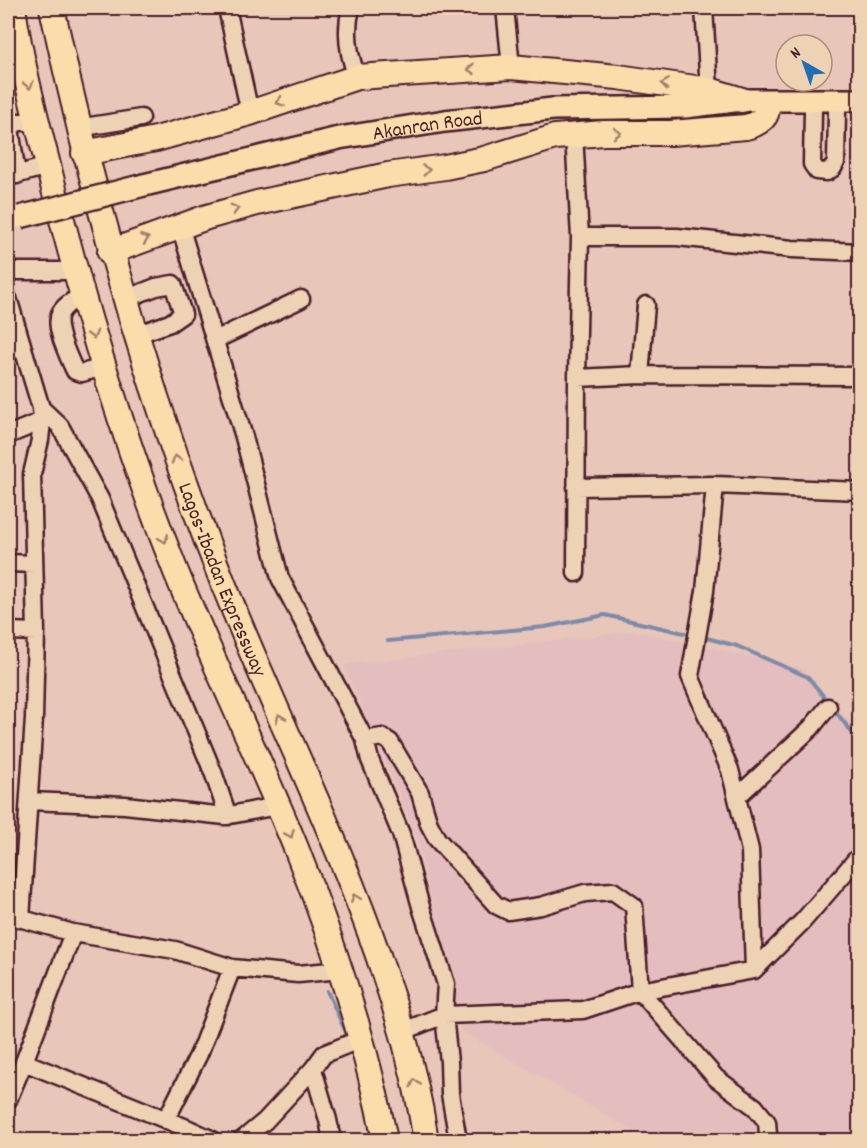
<svg xmlns="http://www.w3.org/2000/svg" width="867" height="1148" viewBox="0 0 867 1148" font-family="Dekko,sans-serif">
	<rect width="100%" height="100%" fill="#e8c6ba"/>
	<filter id="ink" filterUnits="userSpaceOnUse"><feTurbulence type="fractalNoise" baseFrequency=".0167" numOctaves="2"/><feDisplacementMap in="SourceGraphic" scale="12" xChannelSelector="R" yChannelSelector="G"/><feConvolveMatrix kernelMatrix="1 2 1 2 8 2 1 2 1" color-interpolation-filters="sRGB"/></filter>
	<g filter="url(#ink)">
		<path fill="#e4bebe" d="M634,631L802,668L859,731V1140H649L460,1030L417,837L344,665Z"/>
		<g fill="none" stroke-linecap="round" stroke-linejoin="round">
			<path stroke="#7d8ba9" stroke-width="4" d="M703,637L737,646L808,677L828,702
				M388,641L545,627L605,615L693,635
				M833,708L860,743
				M327,991L349,1039
				M364,1098L370,1129V1140"/>
			<defs>
				<path id="minor" d="M227,8L250,113
					M351,8C345,31 348,54 357,77
					M505,8L511,67
					M704,8L709,90
					M813,110L812,164L817,171L827,172L833,168L836,162L837,111
					M78,128L141,118
					M574,135L580,237L577,378L576,573
					M17,175L10,128L18,122H37
					M8,177L48,166
					M180,226L244,437L280,578L365,740L370,760L401,834L421,907L446,984L444,1015L449,1062L450,1094L458,1140
					M580,237H677L792,249L860,252
					M8,271H75
					M82,295C59,309 54,314 62,340C66,351 70,361 75,371L82,373L103,367
					M8,298L41,408L42,421L40,440L32,474L36,632L34,718L21,919
					M125,299L156,287L173,284L183,314L170,323L135,335
					M215,340L301,299
					M8,351L23,348
					M640,375L646,305
					M577,378L640,375L860,376
					M41,408L60,426L100,499L213,772L228,816
					M8,435L42,421
					M715,485L705,591L690,676L730,770L750,850L754,970
					M576,487L715,485L860,491
					M8,563L34,564
					M8,631L36,632
					M365,740L382,737L390,742L420,793L429,824L437,839L496,905L508,911L541,906L585,893L613,891L634,906L640,991L716,1078L755,1107L767,1122L768,1134L766,1140
					M737,797L811,728L828,707
					M30,801L125,805L225,816L277,806
					M8,915L73,933L175,950L232,968L298,974L341,970
					M401,1032L444,1015L583,1010L640,991L754,970L803,921L860,855
					M24,1062L189,1129L213,1140
					M8,1100L24,1062L73,933
					M166,1120L199,1054L232,968
					M242,1140L265,1121L313,1069
					M332,1140L328,1120L313,1069L324,1054L361,1039"/>
				<g id="major">
					<path id="s1" d="M144,185L339,138L445,121L553,109L685,107L742,100H860"/>
				</g>
				<g id="highway">
					<path d="M13,8C22,68 39,129 54,189C87,319 126,447 176,572C214,665 258,755 296,848C334,943 365,1040 385,1140"/>
					<path id="s2" d="M52,8C94,204 149,396 223,583C296,766 395,944 426,1140"/>
					<path d="M84,153L156,139L250,113L357,77L511,67L618,77L709,90L742,100"/>
					<path d="M110,252L207,217L257,203L388,175L445,167L484,159L555,137L604,133H671L746,127C754,125 766,120 767,110"/>
				</g>
			</defs>
			<use href="#minor" stroke="#4a1f2b" stroke-width="21"/>
			<use href="#major" stroke="#4a1f2b" stroke-width="26"/>
			<use href="#highway" stroke="#4a1f2b" stroke-width="28"/>
			<use href="#minor" stroke="#eed2b4" stroke-width="16"/>
			<use href="#major" stroke="#fbdcab" stroke-width="21"/>
			<use href="#highway" stroke="#fbdcab" stroke-width="24"/>
			<defs>
				<path id="major-bridge" d="M20,217L144,185"/>
			</defs>
			<use href="#major-bridge" stroke="#4a1f2b" stroke-width="26" stroke-linecap="butt"/>
			<use href="#major-bridge" stroke="#fbdcab" stroke-width="21"/>
		</g>
		<defs><path id="oneway-chevron" d="M-2-3.5L2.5 0L-2 3.5" fill="none" stroke-width="1.6" stroke-linecap="round" stroke-linejoin="round" transform="scale(1.5)"/></defs>
		<g stroke="#a27e6b">
			<use href="#oneway-chevron" transform="translate(471 69) rotate(176)"/>
			<use href="#oneway-chevron" transform="translate(665 84) rotate(-172)"/>
			<use href="#oneway-chevron" transform="translate(29 85) rotate(77)"/>
			<use href="#oneway-chevron" transform="translate(280 102) rotate(161)"/>
			<use href="#oneway-chevron" transform="translate(617 133)"/>
			<use href="#oneway-chevron" transform="translate(426 170) rotate(-8)"/>
			<use href="#oneway-chevron" transform="translate(235 209) rotate(-15)"/>
			<use href="#oneway-chevron" transform="translate(145 239) rotate(-20)"/>
			<use href="#oneway-chevron" transform="translate(93 335) rotate(74)"/>
			<use href="#oneway-chevron" transform="translate(176 459) rotate(-108)"/>
			<use href="#oneway-chevron" transform="translate(164 539) rotate(69)"/>
			<use href="#oneway-chevron" transform="translate(280 718) rotate(-113)"/>
			<use href="#oneway-chevron" transform="translate(290 834) rotate(66)"/>
			<use href="#oneway-chevron" transform="translate(355 898) rotate(-111)"/>
			<use href="#oneway-chevron" transform="translate(415 1083) rotate(-104)"/>
		</g>
	</g>
	<g text-anchor="middle" stroke-width="4.5" stroke-linejoin="round" paint-order="stroke">
		<g font-size="21" fill="#4a1f2b" stroke="#eed2b4">
			<text dy="7" stroke="none"><textPath href="#s1" startOffset="290">Akanran Road</textPath></text>
			<text dy="7" stroke="none"><textPath href="#s2" startOffset="597">Lagos-Ibadan Expressway</textPath></text>
		</g>
	</g>
	<rect width="867" height="1148" fill="none" stroke="#eed2b4" stroke-width="30"/>
	<rect x="15" y="15" width="837" height="1118" fill="none" stroke="#4a1f2b" stroke-width="2" filter="url(#ink)"/>
	<g transform="translate(804 63) rotate(320)"><circle r="28" fill="#eed2b4" stroke="#ac8a7d" stroke-width="1.5"/>
	<path d="M0-4.5L10 22L0 15L-10 22Z" fill="#1f6fb2"/>
	<text y="-9" font-size="16" font-weight="bold" text-anchor="middle" fill="#4a1f2b">N</text>
	</g>
</svg>
